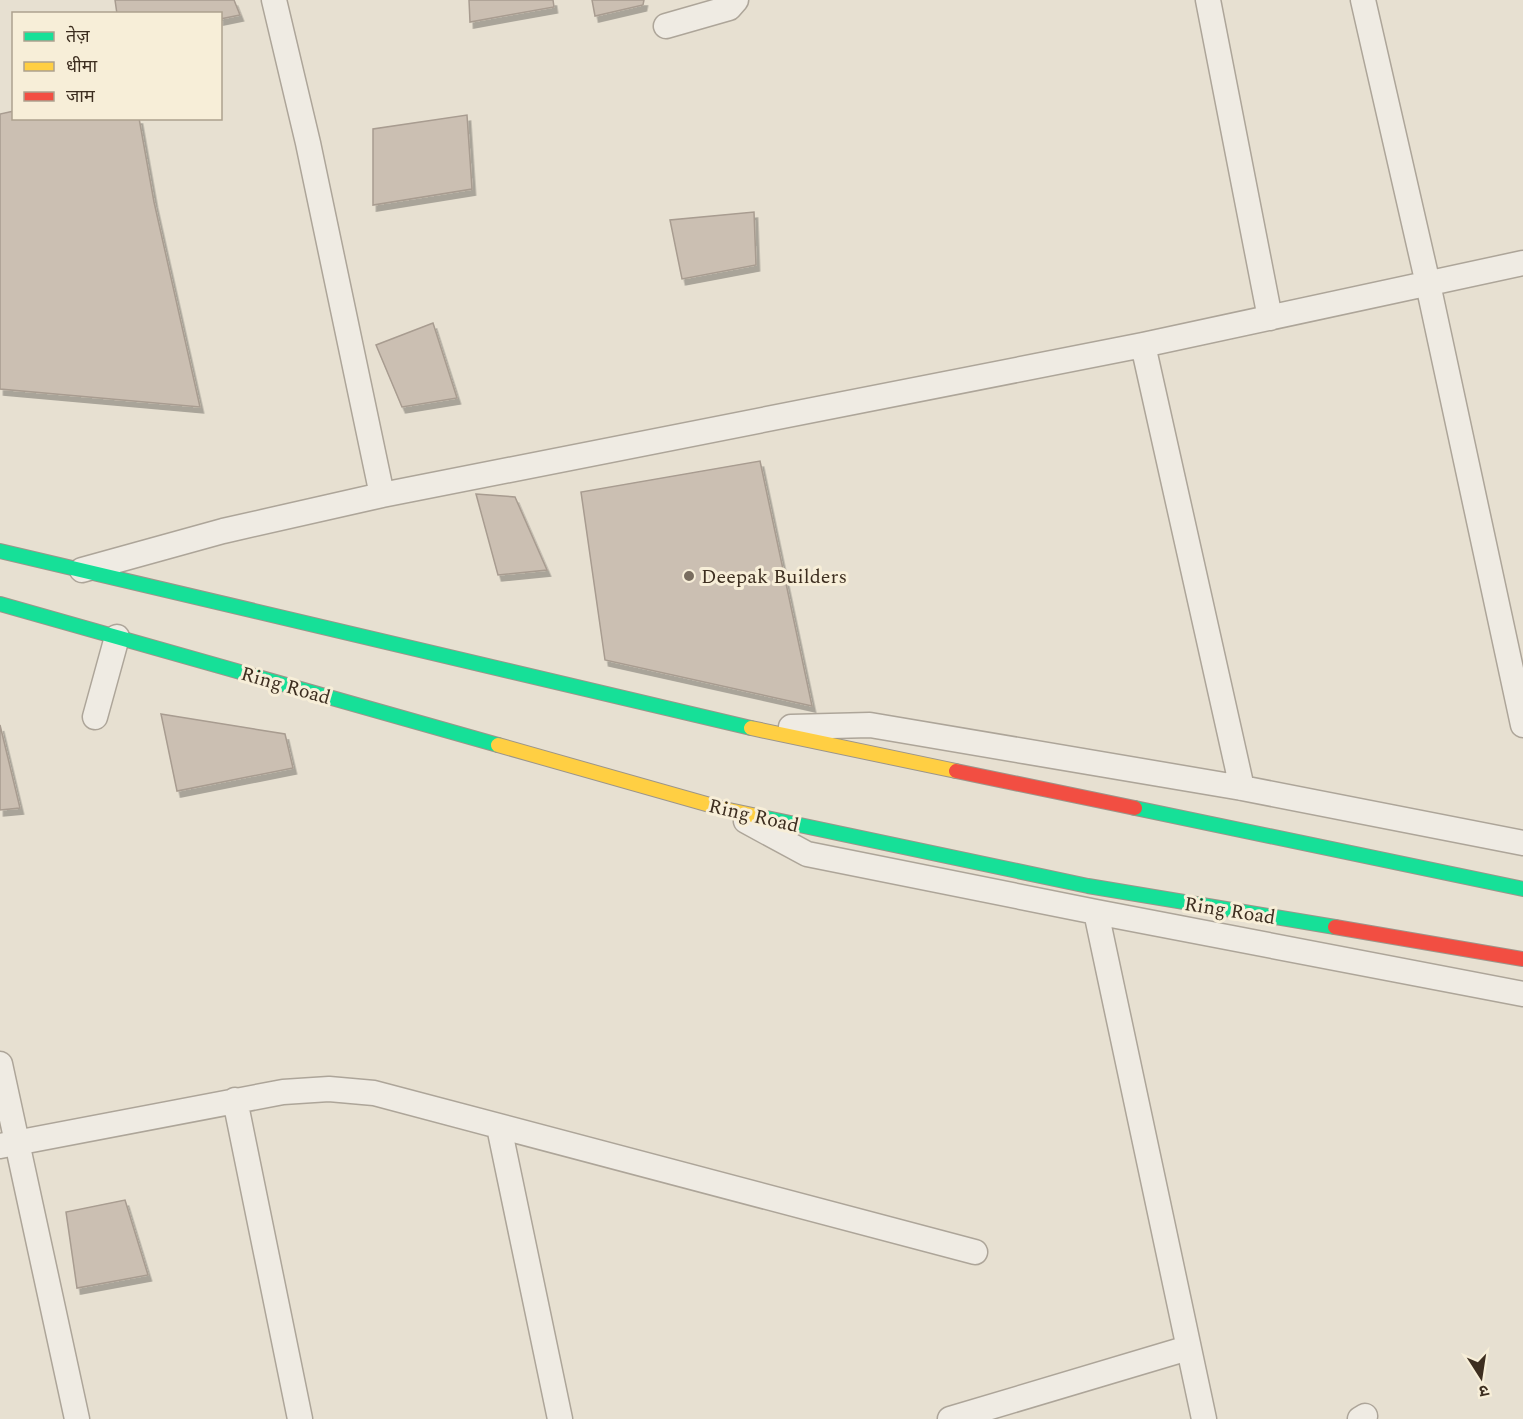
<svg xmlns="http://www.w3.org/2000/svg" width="1523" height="1419" viewBox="0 0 1523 1419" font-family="Spectral,'Noto Sans Devanagari',serif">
	<defs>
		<filter id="shadow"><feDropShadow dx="3.5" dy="6" stdDeviation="0" flood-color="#0004"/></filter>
	</defs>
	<rect width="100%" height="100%" fill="#e7e0d1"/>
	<path fill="#cbbfb2" stroke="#a89c90" stroke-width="1.5" filter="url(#shadow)" d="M115,0H234L240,15L220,19V14H117Z
		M469,0H553L554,7L470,22Z
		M592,0H644L643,5L595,16Z
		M14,111V118H139L154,202L200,407L0,389V114Z
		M467,115L472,189L373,205V129Z
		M754,212L756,265L682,279L670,220Z
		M433,323L457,398L402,407L376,345Z
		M760,461L812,706L605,660L581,492Z
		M476,494L515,497L547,570L498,575Z
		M161,714L285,734L293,768L177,791Z
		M0,725L20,808L0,810Z
		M125,1200L148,1275L77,1288L66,1212Z"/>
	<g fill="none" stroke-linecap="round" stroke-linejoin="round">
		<defs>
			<path id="street" d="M274,0L308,143L382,495
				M1208,0L1270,318
				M1363,0L1428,284L1523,725
				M666,26L729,8L736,0
				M1143,345L1242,788
				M82,570L223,531L382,495L1143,345L1523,263
				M95,717L117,637
				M791,727L870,725L1242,788L1523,843
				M746,821L807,854L1096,912L1523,994
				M1096,912L1204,1419
				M0,1064L77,1419
				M235,1100L300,1419
				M499,1127L560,1419
				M0,1146L283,1092L329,1089L374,1093L975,1252
				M950,1419L1188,1348
				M1360,1419L1365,1416"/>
			<path id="fast" d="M0,551L751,728
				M0,604L498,745
				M1135,808L1523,889
				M762,817L1088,886L1335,927"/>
			<path id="slow" d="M751,728L956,771
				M498,745L724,809L762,817"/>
			<path id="jam" d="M956,771L1135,808
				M1335,927L1523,959"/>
		</defs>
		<use href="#street" stroke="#ada599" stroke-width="27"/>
		<use href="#fast" stroke="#9c958a" stroke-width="16"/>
		<use href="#slow" stroke="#9c958a" stroke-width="16"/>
		<use href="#jam" stroke="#9c958a" stroke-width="16"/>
		<use href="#street" stroke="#efebe3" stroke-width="24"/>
		<use href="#fast" stroke="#16e098" stroke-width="14"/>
		<use href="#slow" stroke="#ffcf43" stroke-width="14"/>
		<use href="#jam" stroke="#f24e42" stroke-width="14"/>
	</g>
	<circle fill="#786c5e" stroke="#f7eed8" stroke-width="2" cx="689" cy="576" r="6"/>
	<g text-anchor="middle" stroke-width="6" stroke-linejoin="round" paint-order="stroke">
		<g font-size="20" fill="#3d2e20" stroke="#f7eed8" text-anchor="start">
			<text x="701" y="583">Deepak Builders</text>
		</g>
		<g font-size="20" fill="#3d2e20" stroke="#f7eed8">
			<text transform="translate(286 685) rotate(16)" y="7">Ring Road</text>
			<text transform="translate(754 815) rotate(13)" y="7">Ring Road</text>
			<text transform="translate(1230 910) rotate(9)" y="7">Ring Road</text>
		</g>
	</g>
	<rect x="12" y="12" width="210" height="108" fill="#f7eed8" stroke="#ada18e" stroke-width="1.5"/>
	<rect x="24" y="32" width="30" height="9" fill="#16e098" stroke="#ada18e" stroke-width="1.5"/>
	<text x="66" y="42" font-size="18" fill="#3d2e20">तेज़</text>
	<rect x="24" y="62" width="30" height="9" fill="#ffcf43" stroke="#ada18e" stroke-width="1.5"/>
	<text x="66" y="72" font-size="18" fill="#3d2e20">धीमा</text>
	<rect x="24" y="92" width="30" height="9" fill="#f24e42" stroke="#ada18e" stroke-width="1.5"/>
	<text x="66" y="102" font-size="18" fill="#3d2e20">जाम</text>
	<g transform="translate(1481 1377) rotate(168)" stroke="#f7eed8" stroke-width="4.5" paint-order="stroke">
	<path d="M0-4.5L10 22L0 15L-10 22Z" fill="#3d2e20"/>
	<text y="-9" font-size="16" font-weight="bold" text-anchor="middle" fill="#3d2e20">उ</text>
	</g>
</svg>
